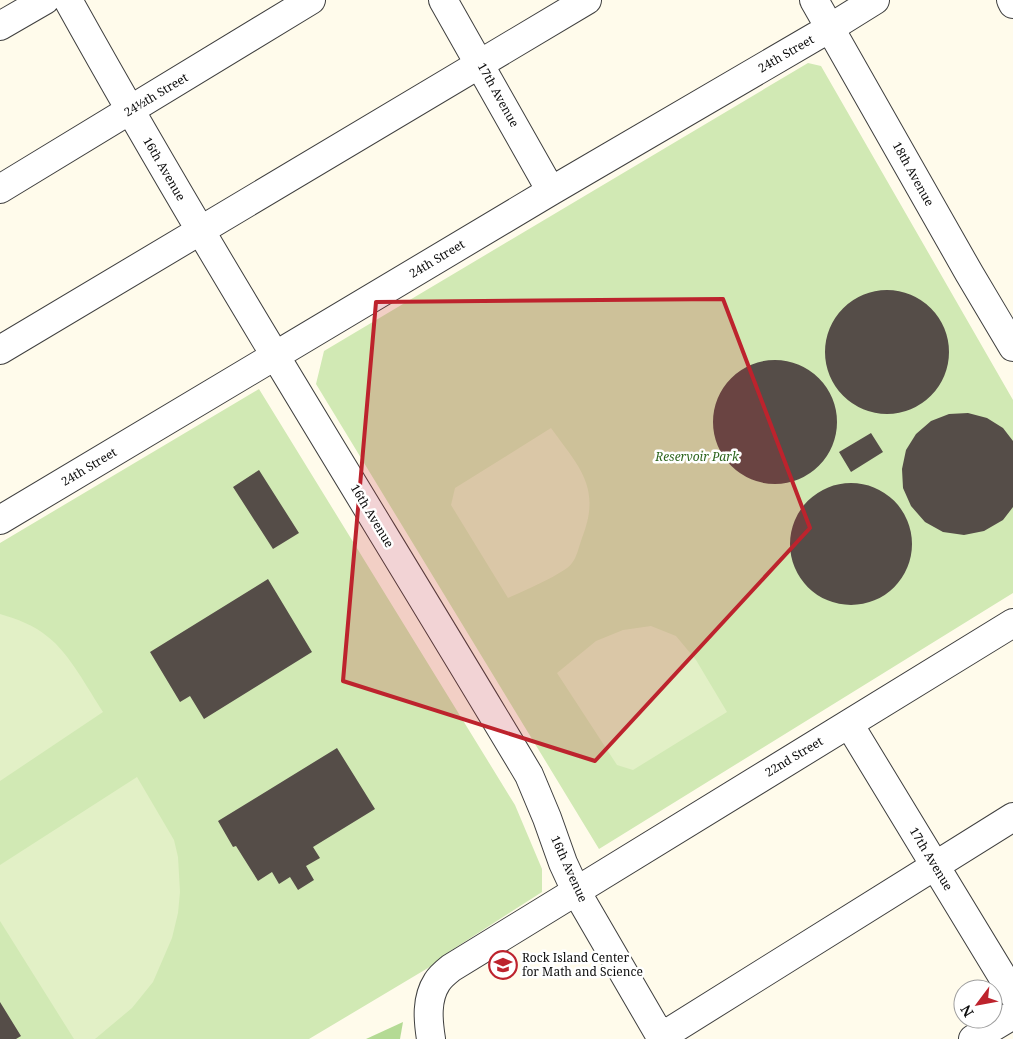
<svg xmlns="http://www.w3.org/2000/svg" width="1013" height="1039" viewBox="0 0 1013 1039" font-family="'Noto Serif',serif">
	<rect width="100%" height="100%" fill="#fffbeb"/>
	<path fill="#d1e9b4" d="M808,63L821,66L1013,400V593L599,849L316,384L324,351Z
		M259,389L515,805L542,869V892L444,955L433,965L309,1039H0V543Z"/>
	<path fill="#b4da94" d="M403,1022L400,1039H366Z"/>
	<path fill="#e2f0c6" d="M551,428C579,467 602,487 582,538C579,546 577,557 572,563C566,573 521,592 508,598L451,505L455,488Z
		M0,614C17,619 34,625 48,637C69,653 88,689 103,712L0,781Z
		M651,626L676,636L696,660L727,712L633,770L617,765L557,673L596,641L623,630Z
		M137,777L174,840L178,857L180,892L178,913L172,938L153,982L132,1008L95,1039H74L0,921V865Z"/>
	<path fill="#554d48" d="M825 352a62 62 0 1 1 124 0a62 62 0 1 1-124 0Z
		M713 422a62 62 0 1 1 124 0a62 62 0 1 1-124 0Z
		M968,413L987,418L1003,428L1013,441V507L1003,520L984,531L964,535L943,532L925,522L911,506L903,488L902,469L906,450L916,434L931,421L949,414Z
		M871,433L883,452L851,472L839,452Z
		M259,470L299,533L273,549L233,487Z
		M790 544a61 61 0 1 1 122 0a61 61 0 1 1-122 0Z
		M268,579L312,652L204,719L190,696L180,702L150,652Z
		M337,748L375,809L313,847L320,858L306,866L314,880L298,890L290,877L279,884L272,872L258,881L236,846L233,847L218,821Z
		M0,1002L21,1036L16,1039H0Z"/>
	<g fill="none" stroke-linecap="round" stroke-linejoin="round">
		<defs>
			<path id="minor" d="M68,0C214,263 375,517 529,775L547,818L563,863L576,891L662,1039
				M443,0L551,191
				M814,0L969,273L1013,347
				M1011,0L1013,4
				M0,26L45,0
				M0,189L311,0
				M0,350L587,0
				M0,520L551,191L830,28L875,0
				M849,724L1013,994
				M661,1037L1013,817
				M431,1039C428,1020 426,999 437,982C440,977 446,972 451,968L1013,623
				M973,1039L1013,1015"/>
		</defs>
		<use href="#minor" stroke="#3f3f3f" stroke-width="30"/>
		<use href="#minor" stroke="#fff" stroke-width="28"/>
	</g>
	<path fill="#bd232d" fill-opacity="0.2" stroke="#bd232d" stroke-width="4" stroke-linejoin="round" d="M723,299L810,528L595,761L343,681L376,302Z"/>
	<defs>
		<symbol id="school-ring" viewBox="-11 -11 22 22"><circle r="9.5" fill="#fff" stroke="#bd232d" stroke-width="1.5"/><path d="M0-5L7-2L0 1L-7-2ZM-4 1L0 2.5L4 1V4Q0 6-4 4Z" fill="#bd232d"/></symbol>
	</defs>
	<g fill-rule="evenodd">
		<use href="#school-ring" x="487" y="949" width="32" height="32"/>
	</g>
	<g text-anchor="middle" stroke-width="5" stroke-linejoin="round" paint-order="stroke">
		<g font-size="12" fill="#0c0c0c" stroke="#fff">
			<text transform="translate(786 54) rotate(-30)" y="4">24th Street</text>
			<text transform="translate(156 95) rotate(-31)" y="4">24½th Street</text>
			<text transform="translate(498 95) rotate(61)" y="4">17th Avenue</text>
			<text transform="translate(164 169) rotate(60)" y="4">16th Avenue</text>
			<text transform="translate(913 174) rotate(61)" y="4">18th Avenue</text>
			<text transform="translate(437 259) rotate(-31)" y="4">24th Street</text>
			<text transform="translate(89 467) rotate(-31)" y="4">24th Street</text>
			<text transform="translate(372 516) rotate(59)" y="4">16th Avenue</text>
			<text transform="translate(794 757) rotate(-31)" y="4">22nd Street</text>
			<text transform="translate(931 859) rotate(59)" y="4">17th Avenue</text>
			<text transform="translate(569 869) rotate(66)" y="4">16th Avenue</text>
		</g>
		<g font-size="12" font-style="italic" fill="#2c641c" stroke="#fff">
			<text x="697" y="461">Reservoir Park</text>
		</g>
		<g font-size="12" fill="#0c0c0c" stroke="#fff" text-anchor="start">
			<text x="522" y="962">Rock Island Center<tspan x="522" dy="14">for Math and Science</tspan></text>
		</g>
	</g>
	<g transform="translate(978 1004) rotate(238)"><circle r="24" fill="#ffffff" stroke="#9e9e9e"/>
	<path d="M0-4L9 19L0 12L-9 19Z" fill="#bd232d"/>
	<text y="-8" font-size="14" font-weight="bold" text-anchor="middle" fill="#0c0c0c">N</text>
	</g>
</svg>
